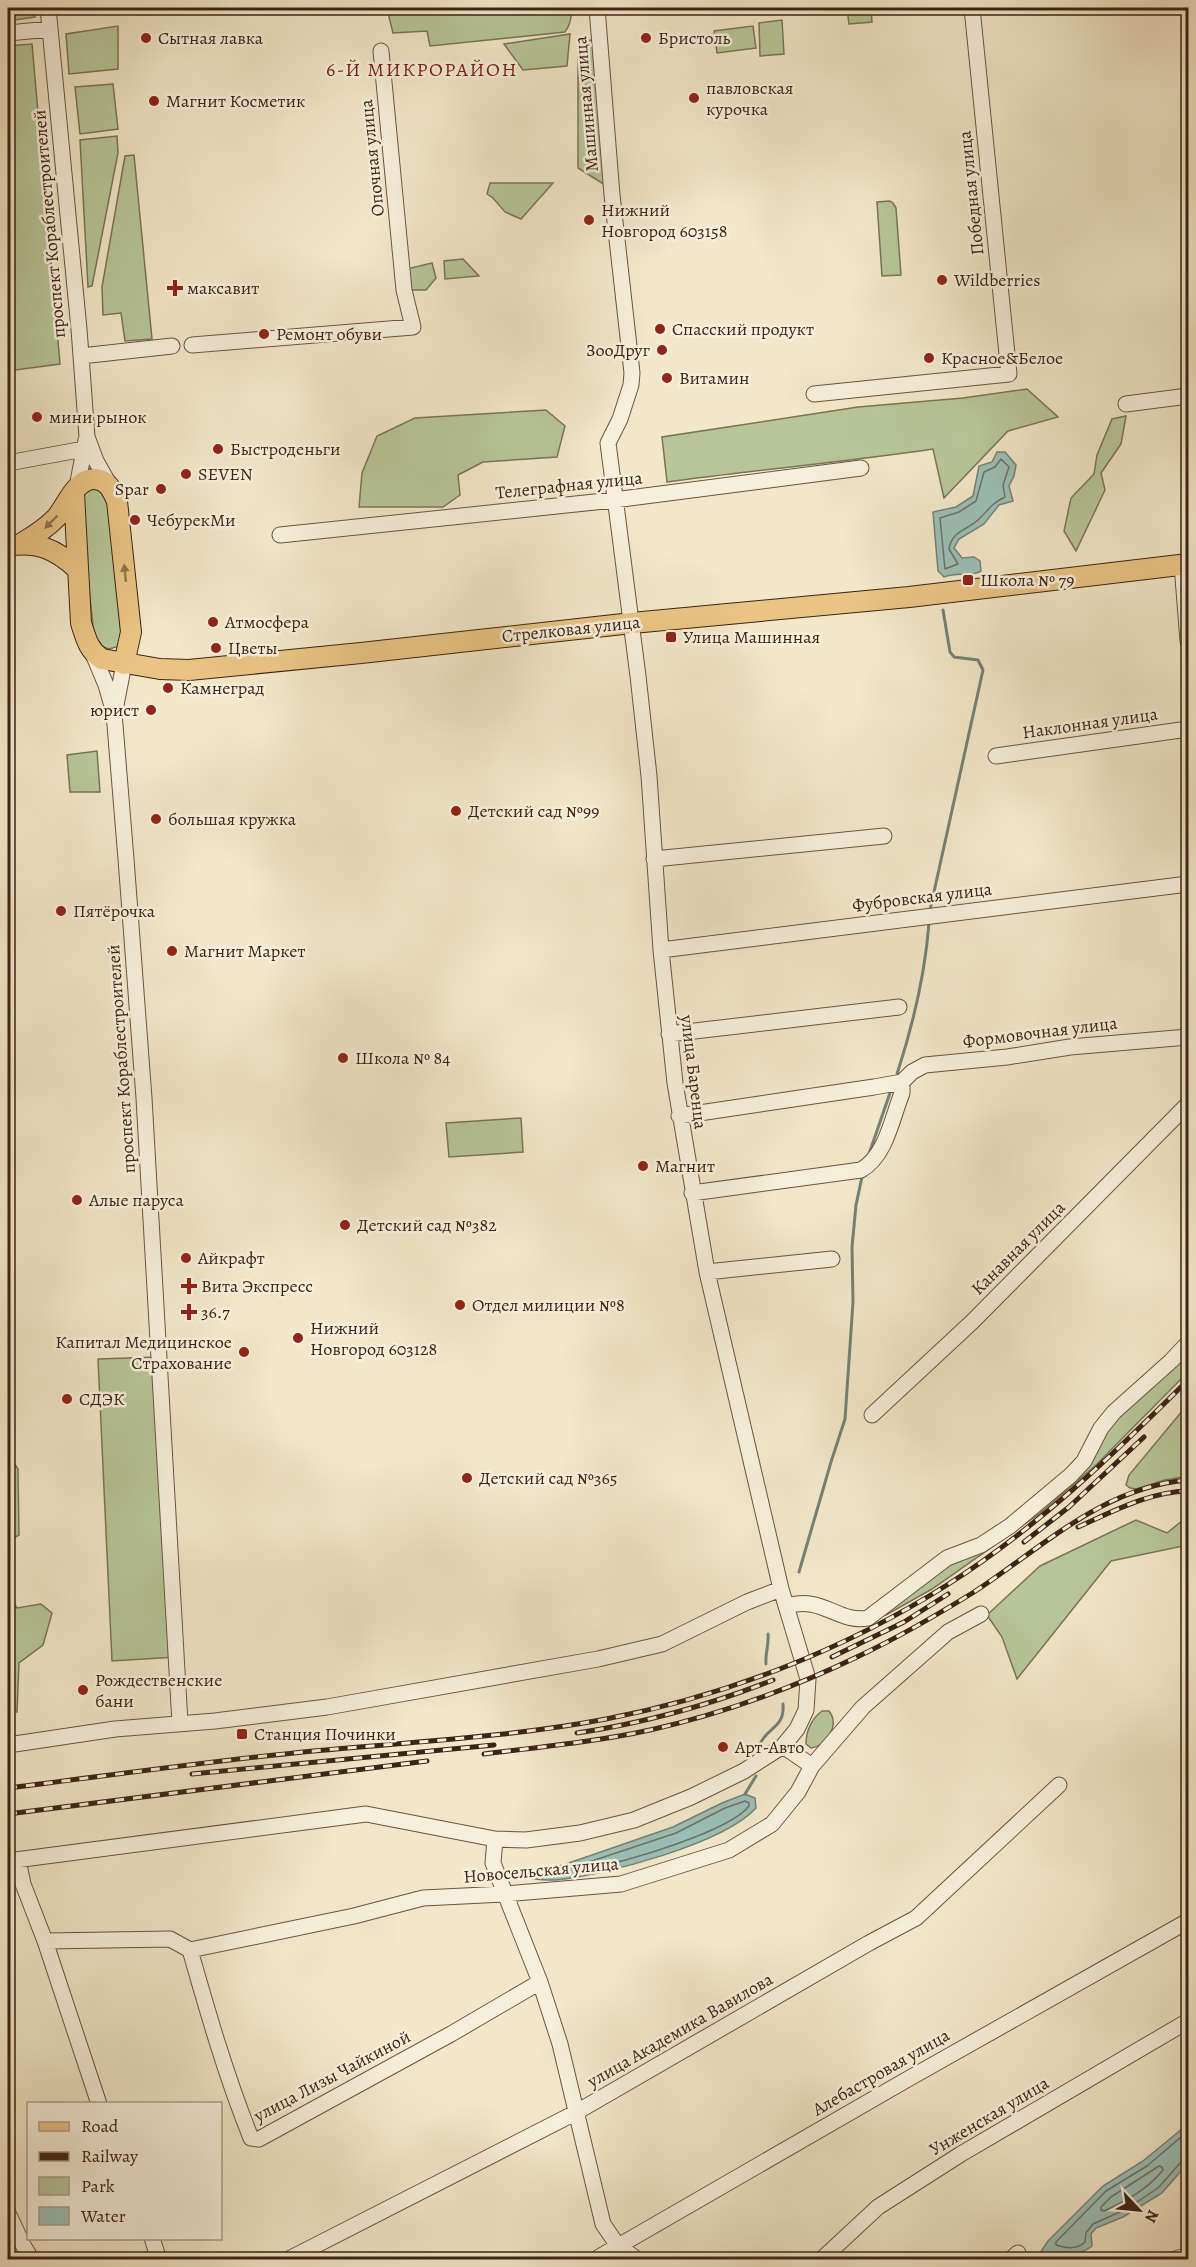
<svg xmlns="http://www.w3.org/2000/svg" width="1196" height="2267" viewBox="0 0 1196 2267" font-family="Alegreya,serif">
	<rect width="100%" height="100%" fill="#f2e7c8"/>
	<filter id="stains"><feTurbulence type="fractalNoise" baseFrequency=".00333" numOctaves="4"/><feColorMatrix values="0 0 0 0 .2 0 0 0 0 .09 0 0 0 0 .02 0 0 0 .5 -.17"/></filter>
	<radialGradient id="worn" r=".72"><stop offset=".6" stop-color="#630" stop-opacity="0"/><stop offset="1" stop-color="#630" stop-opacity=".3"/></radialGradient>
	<path fill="#b7c699" stroke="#7a7457" stroke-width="1.5" d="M8,8H34L35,17L8,21Z
		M442,8H571C572,17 570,25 565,32L430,46L427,31L393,33L388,13Z
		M847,8H871L872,22L849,24Z
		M782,20L784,54L760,56L759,23Z
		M118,26V69L69,74L66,34Z
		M753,26L756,48L717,53L714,31Z
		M570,34L567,66L523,70L504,44Z
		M593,40L605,185L578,168V41Z
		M32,44L60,364L8,371V46Z
		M113,84L118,129L80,134L75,87Z
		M117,136L118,153L92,286L88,287L80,140Z
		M134,155L152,339L125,341L121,313L103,315L102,287L125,156Z
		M490,183H553L521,219L505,212L493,198L487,194Z
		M890,201L893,203L896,208L901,275L882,276L877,202Z
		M463,259L479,276L445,279L444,261Z
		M432,263L436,278L426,290H404L407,269Z
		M1027,389L1058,417L1008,431L944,498L933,449C845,462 756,470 667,482L662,437L858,407L963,398Z
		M546,410L565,426L557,457L483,462L458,475L460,495L443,507H359L362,473L377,436L415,418Z
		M1126,416L1121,444L1101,473L1105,490L1076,551L1064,531L1071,498L1094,474L1097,455L1112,419Z
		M91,487L106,491L126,630L120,646L109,649L100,646L94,635L80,504L83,494Z
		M97,751L100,792H70L67,755Z
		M521,1118L523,1152L449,1157L446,1123Z
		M1188,1347V1372L1095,1466L1039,1514L932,1589L886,1615H876L953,1559L1034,1511L1106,1428Z
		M158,1357L176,1657L112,1661L98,1359Z
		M1188,1404V1476L1165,1480L1136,1489L1130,1488L1126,1485L1129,1475Z
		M8,1453L18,1469L19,1535L8,1541Z
		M1188,1516V1545L1111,1561L1017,1679L1002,1637L987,1615L1040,1566L1136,1520L1167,1533Z
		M8,1597H10L17,1608L41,1604L52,1613L43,1645L19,1663L17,1712L8,1711Z
		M822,1711H829C840,1725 827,1746 811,1748L806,1744C806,1731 812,1718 822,1711Z"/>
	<path fill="#9bbfb7" stroke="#758176" stroke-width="1.5" d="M997,452H1005L1016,465L1014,476L1009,486L1013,501L999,505L984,524L959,539L954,548L962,558L974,557L980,561L981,571C969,578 960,571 944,577L938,571L933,512L956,507L973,496L979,466L992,462Z
		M745,1794L755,1798L756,1808C723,1844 605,1875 556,1880C541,1881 525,1877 510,1875L563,1865L673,1827L722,1803Z
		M1188,2124V2163L1162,2193L1123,2217L1096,2228L1091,2234L1092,2246C1074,2259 1074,2249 1057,2253L1052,2259H1036L1048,2241L1103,2186L1143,2161Z"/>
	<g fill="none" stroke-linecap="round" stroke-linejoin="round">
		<path stroke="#6c7166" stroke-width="1.5" d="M1001,459L1009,467L1003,485L1005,497C989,505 990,509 979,519C967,531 952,530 949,549L958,564L945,569L940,518L959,512L976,501L984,472L995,467Z
			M745,1801L749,1803V1806C730,1831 624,1863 590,1868L588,1866L589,1862L676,1833L725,1808Z
			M1188,2131L1147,2166L1106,2191L1056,2242V2245C1065,2248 1077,2250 1085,2242L1086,2233L1093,2224L1120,2212L1140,2200L1158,2188L1182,2161L1188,2159
			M1159,2166L1162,2167L1163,2170C1148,2189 1126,2201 1104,2211L1101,2210V2207L1111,2197Z"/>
		<path stroke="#758176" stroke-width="3" d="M930,910L983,670L978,660L954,657L950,652L943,610
			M897,1074C913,1025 925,975 929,923
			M869,1154L891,1090
			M799,1572L831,1462L845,1419L853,1302L852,1247L856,1205L862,1177
			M766,1664C765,1654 769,1645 768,1634
			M759,1746C766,1727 785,1729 783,1704
			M745,1794L756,1776"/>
		<defs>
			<path id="minor" d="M48,8L79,329L87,437L96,461L110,486
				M8,33L50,29
				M192,345L413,327L404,290L381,51
				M81,356L172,346
				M814,394L1009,374L972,8
				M1126,404L1188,396
				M8,463L84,449
				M77,487L86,440
				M280,535L614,500L861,468
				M1182,565L1188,641
				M93,654L106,685L114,713L126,859L144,1098L180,1723
				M115,710L124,664
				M996,756L1188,729
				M654,859L884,836
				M661,950L1188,884
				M669,1034L899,1007
				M679,1116L874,1087L902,1082L912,1072L925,1065L1007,1057L1070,1047L1188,1037
				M692,1193L861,1170C886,1156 892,1118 902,1093V1082
				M707,1272L832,1259
				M872,1415L972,1322L1188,1104
				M787,1606C822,1595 839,1624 868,1618L947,1558L981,1545L1010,1526L1071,1475L1084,1461L1101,1428L1114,1412L1171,1361L1188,1343
				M8,1745L115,1729L215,1721L327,1707L598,1659L662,1644L747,1602L781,1589
				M783,1746L812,1766
				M495,1839L493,1863L540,1982L560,2044L603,2224L618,2246L638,2260
				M18,1860L23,1884L45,1941L99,2104
				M8,1861L366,1814L495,1839L526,1840L580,1833L634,1820L691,1797L744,1771L783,1746L797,1729L806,1710L808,1679L781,1589L707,1272L675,1083L661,950L649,776L638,676L608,443L620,419L631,385L632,373L612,195L597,8
				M45,1941L170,1939L190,1950L354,1916L423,1898L504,1894L621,1884L729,1850L772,1824L798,1792L812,1766L863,1707L948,1632L981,1614
				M190,1950C208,2013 226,2076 251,2138L259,2139L451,2034L540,1982
				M8,2213L23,2245L32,2260
				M152,2238L159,2260
				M287,2260L575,2113L869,1943L916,1918L1059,1785
				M594,2260L908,2079L1188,1921
				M821,2260L878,2207L961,2154L1188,2021
				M1010,2260L1018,2253
				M1172,2260L1188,2255"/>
			<path id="major" d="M74,493L81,623C86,638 88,650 102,659L160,669L189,670L361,653L632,623L909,597L1188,564
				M22,543C34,536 46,528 56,518C67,505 76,478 95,479C108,480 112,490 117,501L131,632L124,664
				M8,546C37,541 56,549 77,569"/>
		</defs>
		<use href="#minor" stroke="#6a5442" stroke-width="17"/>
		<use href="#major" stroke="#3c2315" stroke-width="22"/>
		<use href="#minor" stroke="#f7efdb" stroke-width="15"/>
		<use href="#major" stroke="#e9c484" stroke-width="20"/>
		<defs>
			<path id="rail" d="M1078,1527C1114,1511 1149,1492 1188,1491
				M1024,1542L1069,1507L1144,1437
				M832,1657L904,1622L948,1594
				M577,1733C644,1723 710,1705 773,1680
				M484,1754C539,1747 595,1742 650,1730C721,1714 793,1688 859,1656C899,1637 937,1615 974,1592C1043,1547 1103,1487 1188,1480
				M192,1774L494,1745
				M8,1788C106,1776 204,1762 303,1752C404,1742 506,1738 606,1719C726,1696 844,1650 947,1585C1037,1528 1113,1455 1188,1380
				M8,1814L427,1761"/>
		</defs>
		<use href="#rail" stroke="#3c2315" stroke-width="5"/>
		<use href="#rail" stroke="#f7efdb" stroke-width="3" stroke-dasharray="9" stroke-linecap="butt"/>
	</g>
	<defs><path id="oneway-solid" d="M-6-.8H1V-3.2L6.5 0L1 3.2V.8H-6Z" transform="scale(1.5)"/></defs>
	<g fill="#92744c">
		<use href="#oneway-solid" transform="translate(51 522) rotate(135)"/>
		<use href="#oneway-solid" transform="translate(125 573) rotate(-96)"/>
	</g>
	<g fill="#8f2418" stroke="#f7efdb" stroke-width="2">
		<circle cx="146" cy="38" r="6"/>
		<circle cx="646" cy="38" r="6"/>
		<circle cx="694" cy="98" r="6"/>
		<circle cx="154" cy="101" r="6"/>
		<circle cx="589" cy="220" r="6"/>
		<circle cx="942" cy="280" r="6"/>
		<path d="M172 279h6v6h6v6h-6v6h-6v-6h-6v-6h6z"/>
		<circle cx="660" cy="329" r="6"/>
		<circle cx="264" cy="334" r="6"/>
		<circle cx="662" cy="350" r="6"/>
		<circle cx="929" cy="358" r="6"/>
		<circle cx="667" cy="378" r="6"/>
		<circle cx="37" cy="417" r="6"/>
		<circle cx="218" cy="449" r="6"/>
		<circle cx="186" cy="474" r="6"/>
		<circle cx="161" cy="489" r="6"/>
		<circle cx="135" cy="520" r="6"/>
		<rect x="962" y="574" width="12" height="12" rx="3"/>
		<circle cx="213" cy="622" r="6"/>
		<rect x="665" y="631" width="12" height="12" rx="3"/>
		<circle cx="216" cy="648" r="6"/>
		<circle cx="168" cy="688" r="6"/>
		<circle cx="151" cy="710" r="6"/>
		<circle cx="456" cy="811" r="6"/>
		<circle cx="156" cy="819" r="6"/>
		<circle cx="61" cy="911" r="6"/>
		<circle cx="172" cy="951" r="6"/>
		<circle cx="343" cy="1058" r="6"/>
		<circle cx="643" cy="1166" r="6"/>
		<circle cx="77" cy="1200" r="6"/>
		<circle cx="345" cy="1225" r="6"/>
		<circle cx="186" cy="1258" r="6"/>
		<path d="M186 1277h6v6h6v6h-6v6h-6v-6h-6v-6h6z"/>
		<circle cx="460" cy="1305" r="6"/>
		<path d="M186 1303h6v6h6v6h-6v6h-6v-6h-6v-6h6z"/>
		<circle cx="298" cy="1338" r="6"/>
		<circle cx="244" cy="1352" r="6"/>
		<circle cx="67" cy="1399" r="6"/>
		<circle cx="467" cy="1478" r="6"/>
		<circle cx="83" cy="1690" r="6"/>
		<rect x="236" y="1728" width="12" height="12" rx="3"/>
		<circle cx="723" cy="1747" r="6"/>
	</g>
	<g text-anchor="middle" stroke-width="5" stroke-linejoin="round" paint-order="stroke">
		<g font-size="18" fill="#3c2315" stroke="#f7efdb" text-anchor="start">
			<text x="158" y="44">Сытная лавка</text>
			<text x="658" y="44">Бристоль</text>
			<text x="706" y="94">павловская<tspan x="706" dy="21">курочка</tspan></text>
			<text x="166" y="107">Магнит Косметик</text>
			<text x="601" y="216">Нижний<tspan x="601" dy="21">Новгород 603158</tspan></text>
			<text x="954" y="286">Wildberries</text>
			<text x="187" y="294">максавит</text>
			<text x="672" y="335">Спасский продукт</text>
			<text x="276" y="340">Ремонт обуви</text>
			<text x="650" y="356" text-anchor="end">ЗооДруг</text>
			<text x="941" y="364">Красное&amp;Белое</text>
			<text x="679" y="384">Витамин</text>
			<text x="49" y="423">мини рынок</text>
			<text x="230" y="455">Быстроденьги</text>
			<text x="198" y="480">SEVEN</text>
			<text x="149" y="495" text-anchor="end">Spar</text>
			<text x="147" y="526">ЧебурекМи</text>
			<text x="980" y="586">Школа № 79</text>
			<text x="225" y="628">Атмосфера</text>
			<text x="683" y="643">Улица Машинная</text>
			<text x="228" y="654">Цветы</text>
			<text x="180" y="694">Камнеград</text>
			<text x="139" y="716" text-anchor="end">юрист</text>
			<text x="468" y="817">Детский сад №99</text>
			<text x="168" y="825">большая кружка</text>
			<text x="73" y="917">Пятёрочка</text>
			<text x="184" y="957">Магнит Маркет</text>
			<text x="355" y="1064">Школа № 84</text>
			<text x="655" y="1172">Магнит</text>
			<text x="89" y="1206">Алые паруса</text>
			<text x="357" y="1231">Детский сад №382</text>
			<text x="198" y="1264">Айкрафт</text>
			<text x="201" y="1292">Вита Экспресс</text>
			<text x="472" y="1311">Отдел милиции №8</text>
			<text x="201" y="1318">36.7</text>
			<text x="310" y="1334">Нижний<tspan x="310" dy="21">Новгород 603128</tspan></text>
			<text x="232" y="1348" text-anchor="end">Капитал Медицинское<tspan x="232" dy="21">Страхование</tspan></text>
			<text x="79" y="1405">СДЭК</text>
			<text x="479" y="1484">Детский сад №365</text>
			<text x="95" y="1686">Рождественские<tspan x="95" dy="21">бани</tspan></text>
			<text x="254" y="1740">Станция Починки</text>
			<text x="735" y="1753">Арт-Авто</text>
		</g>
		<g font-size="18" fill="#3c2315" stroke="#f7efdb">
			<text transform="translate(586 104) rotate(-95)" y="6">Машинная улица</text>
			<text transform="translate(372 158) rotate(-96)" y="6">Опочная улица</text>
			<text transform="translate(971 193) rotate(-96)" y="6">Победная улица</text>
			<text transform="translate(49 224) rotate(-95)" y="6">проспект Кораблестроителей</text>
			<text transform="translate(569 485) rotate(-6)" y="6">Телеграфная улица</text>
			<text transform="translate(571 629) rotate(-6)" y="6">Стрелковая улица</text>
			<text transform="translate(1090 723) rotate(-8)" y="6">Наклонная улица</text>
			<text transform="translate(922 897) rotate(-7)" y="6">Фубровская улица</text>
			<text transform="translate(1040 1032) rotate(-7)" y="6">Формовочная улица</text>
			<text transform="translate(121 1059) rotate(-94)" y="6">проспект Кораблестроителей</text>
			<text transform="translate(694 1072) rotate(83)" y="6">улица Баренца</text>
			<text transform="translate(1018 1248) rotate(-45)" y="6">Канавная улица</text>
			<text transform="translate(541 1870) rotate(-5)" y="6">Новосельская улица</text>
			<text transform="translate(680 2030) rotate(-30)" y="6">улица Академика Вавилова</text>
			<text transform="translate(881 2072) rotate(-30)" y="6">Алебастровая улица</text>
			<text transform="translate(332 2076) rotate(-28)" y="6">улица Лизы Чайкиной</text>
			<text transform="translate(989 2116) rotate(-31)" y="6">Унженская улица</text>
		</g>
		<g font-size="20" letter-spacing="1.5" fill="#7a1f14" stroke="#f7efdb">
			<text x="422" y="76">6-Й МИКРОРАЙОН</text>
		</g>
	</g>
	<rect width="1196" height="2267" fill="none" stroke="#f2e7c8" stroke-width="30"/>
	<rect x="9" y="9" width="1178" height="2249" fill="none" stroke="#3c2315" stroke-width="3"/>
	<rect x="15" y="15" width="1166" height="2237" fill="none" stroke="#3c2315" stroke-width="1.5"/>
	<rect x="27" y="2102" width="195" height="138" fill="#f7efdb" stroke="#ac9d8c" stroke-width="1.5"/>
	<rect x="39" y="2122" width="30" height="9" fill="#e9c484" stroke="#ac9d8c" stroke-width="1.5"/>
	<text x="81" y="2132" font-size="18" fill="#3c2315">Road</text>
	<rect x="39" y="2152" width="30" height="9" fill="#3c2315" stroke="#ac9d8c" stroke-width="1.5"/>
	<text x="81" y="2162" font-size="18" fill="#3c2315">Railway</text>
	<rect x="39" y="2177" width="30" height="18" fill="#b7c699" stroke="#ac9d8c" stroke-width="1.5"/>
	<text x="81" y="2192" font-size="18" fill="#3c2315">Park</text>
	<rect x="39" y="2207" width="30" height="18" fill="#9bbfb7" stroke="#ac9d8c" stroke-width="1.5"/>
	<text x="81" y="2222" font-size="18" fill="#3c2315">Water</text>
	<g transform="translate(1139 2210) rotate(116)" stroke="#f7efdb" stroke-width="4.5" paint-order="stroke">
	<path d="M0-4.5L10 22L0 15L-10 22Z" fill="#3c2315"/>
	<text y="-9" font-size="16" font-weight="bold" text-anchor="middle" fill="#3c2315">N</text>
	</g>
	<rect width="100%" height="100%" filter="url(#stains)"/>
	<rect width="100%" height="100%" fill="url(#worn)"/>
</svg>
